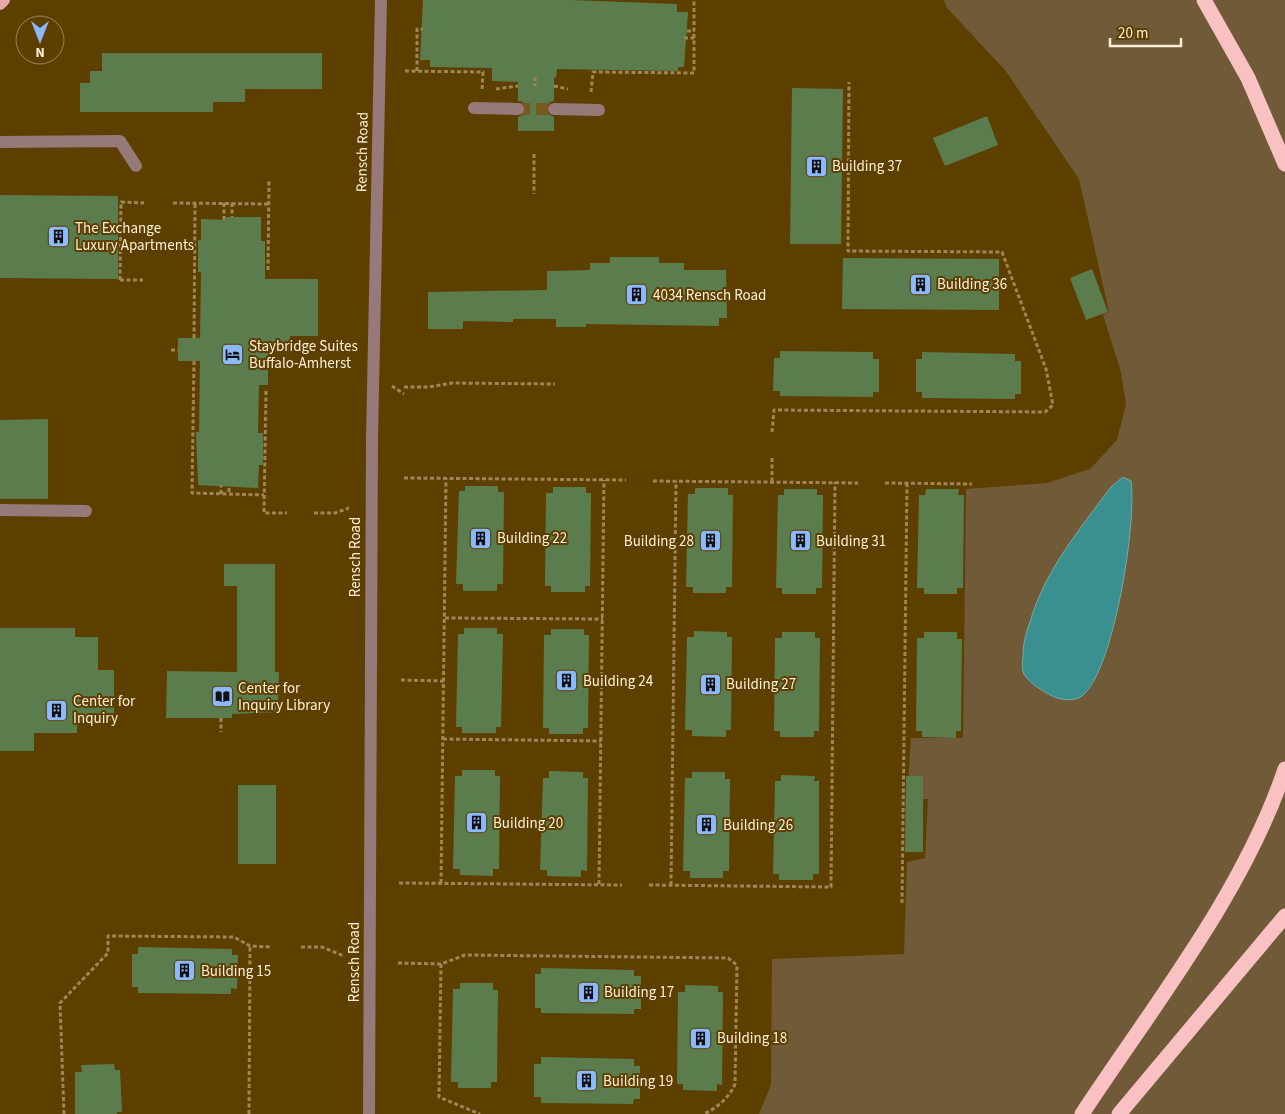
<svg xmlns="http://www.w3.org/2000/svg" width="1285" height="1114" viewBox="0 0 1285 1114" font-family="'Source Sans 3',sans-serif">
	<rect width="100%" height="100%" fill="#5d3f00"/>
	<path fill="#715a37" d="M944,0H1285V1114H759L771,1085L772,959L904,954L907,862L925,858L928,799H907L911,738H963L966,489L1047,483L1090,469L1117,440L1126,404L1121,372L1103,315L1109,312L1079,179L1005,70L947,8Z"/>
	<path fill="#3a8f91" stroke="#74aca6" d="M1123,477L1131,481C1137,521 1114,671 1082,696C1074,702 1059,700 1050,695C1040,689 1030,684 1024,674C1021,669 1023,661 1023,655C1023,644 1026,633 1030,622C1045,570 1080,529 1111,487Z"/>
	<path fill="#5b7d4e" d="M423,0H571L677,4V12H688L684,67H678V71L557,69L556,78L554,77V101L550,102L546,108L547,113L554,117V131H518V117L525,114L526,109L523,102L518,101V82L492,81V68L430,67V60H420Z
		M102,53H322V89H245V102H213V112H80V83H90V71H102Z
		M792,88L843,89L841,244H790Z
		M987,116L998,145L945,166L933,138Z
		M0,195L118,196V279L0,278Z
		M226,217H261V241H265V279H318V336H290V352H268V385H259L258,433H263V465H259L258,488L198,485L196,432H199L200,361H178V338H200L201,272H198V240H201V219L226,220Z
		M610,257H659V263H684V270H726L727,318H719V326L586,324V327H556V319H513V322L463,321V329H428V292L547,290V271L590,270V263H610Z
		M843,258L999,259V310L842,309Z
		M1092,269L1108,312L1086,320L1070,278Z
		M780,351L873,352V359H879V392H873V397L780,396V391H773L774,358H780Z
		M922,352L1015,354V361H1021V394H1015V399L922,398V392H916V359H922Z
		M48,419V499H0V420Z
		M465,486H498V492H504L503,584H497V591H463V584H456L459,491H465Z
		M553,487H586V493H591L590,586H585V592H551V586H545L546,493H553Z
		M695,488H728V495H733L732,587H726V593H693V587H686L688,494H695Z
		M784,489H817V495H823L822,588H816V594H782V588H776L778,495H784Z
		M926,489H959L958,495H964L963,588H957V594H924V588H917L919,495H925Z
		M224,564H275V672H279L278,712L232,714V718H166L167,671L237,672V586H224Z
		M0,628H75V637H98V670H114V720L77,721V733H34V751H0Z
		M464,628H497V634H503L501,727H496V733H462V727H456L458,634H464Z
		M551,629H584V635H589L588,728H583V734H549V728H543L544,635H551Z
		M694,631L727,632V637H732L731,730H726V737L692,736V730H685L687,637H694Z
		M782,632H815V638H820L819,731H814V737H780V731H774L775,638H782Z
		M924,632H957V639H962L961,731H956V738L922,737V731H916L917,638H924Z
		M462,770H495V776H500L499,869H493V876L460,875V869H453L455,776H462Z
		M549,771L583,772V778H588L587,871L581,870V877L547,876V870H540L543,778H549Z
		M692,772H725V779H730L729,871H723V878H690V871H683L685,778H692Z
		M781,775L815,776L814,781H819V874H813V880H779V874H773L775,781H781Z
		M906,776H923V852H905Z
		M238,785H276V864H238Z
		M138,947L232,949V955H238L237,989L231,988V994L138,993V987H132V954H138Z
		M541,968L634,970V976H641V1009H634V1014L541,1013V1008H535V974H541Z
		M460,983H493V990H498L497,1082H491V1088H458V1082H451L453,989H460Z
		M685,985L718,986V992H723L722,1085L717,1084V1091L683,1090V1084H677L678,992H685Z
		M541,1057L634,1059V1066H640V1099H634L633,1104L541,1103V1097H534V1064H541Z
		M114,1064L115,1070H120L122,1112H117V1114H75V1072H82L81,1065Z"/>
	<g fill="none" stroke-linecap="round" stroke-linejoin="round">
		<path stroke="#755920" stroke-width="12" stroke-dasharray="12 6" stroke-linecap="butt" d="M518,109H554"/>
		<path stroke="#9e8658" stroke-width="3" stroke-dasharray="4 2.5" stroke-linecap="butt" d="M687,31H694
			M684,38H694
			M405,71L483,72L482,91
			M417,71V29H423
			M535,77V86
			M554,86L568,89
			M496,89L518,86
			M591,92L593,72L694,73V0
			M534,154V194
			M173,203L269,204
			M232,203V217
			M224,220V203
			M268,270L269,180
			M120,280L121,202L144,203
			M120,280H143
			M194,338L195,203
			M171,350H178
			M194,361L192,493L264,495
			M392,386L404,394
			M404,387H429L452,383L555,384
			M266,391L264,513H287
			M772,432L774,410L1045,412L1053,405L1046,369L1002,252L848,251L849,82
			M772,458V482
			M404,478L626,480
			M653,481L858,483
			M885,483L972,484
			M229,488V494
			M221,494V485
			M314,513H335L349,508
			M445,618L603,619
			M401,680L444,681
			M221,718V732
			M443,739L601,741
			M399,883L622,885
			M441,883L446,478
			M599,884L604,480
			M649,885L831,887L835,482
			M671,885L676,481
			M902,903L907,483
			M301,947H322L344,956
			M398,963L441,964L465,955L728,958L737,965L735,1084C730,1097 716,1109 703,1114
			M441,964L439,1097L480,1114
			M64,1114L60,1003L108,953V936L234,937L250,946L271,947
			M249,1114L250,946"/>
		<path stroke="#967979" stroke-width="12" d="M474,108L518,109
			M554,109L599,110
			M0,142L120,141L136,166
			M0,510L86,511
			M369,1114L372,438L381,0"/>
		<path stroke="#e3a9aa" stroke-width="12" d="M0,4L4,0"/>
		<path stroke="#f9c1c2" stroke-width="15" d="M1204,0L1248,78L1285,164
			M1082,1114C1153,1006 1244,892 1285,769
			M1119,1114L1285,916"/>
	</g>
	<defs>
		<symbol id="building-square" viewBox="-11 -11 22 22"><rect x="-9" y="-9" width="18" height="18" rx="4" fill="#8bb9fc" stroke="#5d3f00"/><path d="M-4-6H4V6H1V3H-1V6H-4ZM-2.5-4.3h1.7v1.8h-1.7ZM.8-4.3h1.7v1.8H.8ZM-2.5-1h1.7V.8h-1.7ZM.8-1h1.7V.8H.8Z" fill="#111"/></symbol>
		<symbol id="hotel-square" viewBox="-11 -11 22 22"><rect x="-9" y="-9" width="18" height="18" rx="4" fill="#8bb9fc" stroke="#5d3f00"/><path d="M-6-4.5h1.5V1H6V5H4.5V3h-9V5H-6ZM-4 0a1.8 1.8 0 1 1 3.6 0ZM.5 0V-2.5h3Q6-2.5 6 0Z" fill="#111"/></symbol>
		<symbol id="library-square" viewBox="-11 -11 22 22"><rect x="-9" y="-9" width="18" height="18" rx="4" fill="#8bb9fc" stroke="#5d3f00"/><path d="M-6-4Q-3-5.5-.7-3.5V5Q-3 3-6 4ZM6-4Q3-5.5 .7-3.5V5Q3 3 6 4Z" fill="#111"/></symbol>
	</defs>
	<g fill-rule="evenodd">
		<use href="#building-square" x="804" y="154" width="25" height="25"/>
		<use href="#building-square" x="46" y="224" width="25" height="25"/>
		<use href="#building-square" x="908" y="272" width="25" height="25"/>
		<use href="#building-square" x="624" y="282" width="25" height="25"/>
		<use href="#hotel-square" x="220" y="342" width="25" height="25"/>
		<use href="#building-square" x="468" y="526" width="25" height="25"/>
		<use href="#building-square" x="698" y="528" width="25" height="25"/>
		<use href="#building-square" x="788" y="528" width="25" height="25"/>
		<use href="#building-square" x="554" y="668" width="25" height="25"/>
		<use href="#building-square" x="698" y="672" width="25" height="25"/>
		<use href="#library-square" x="210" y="684" width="25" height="25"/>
		<use href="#building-square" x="44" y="698" width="25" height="25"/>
		<use href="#building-square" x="464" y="810" width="25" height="25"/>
		<use href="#building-square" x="694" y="812" width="25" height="25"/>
		<use href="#building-square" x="172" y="958" width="25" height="25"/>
		<use href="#building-square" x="576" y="980" width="25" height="25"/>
		<use href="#building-square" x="688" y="1026" width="25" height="25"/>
		<use href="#building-square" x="574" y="1068" width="25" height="25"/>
	</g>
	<g text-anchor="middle" stroke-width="4" stroke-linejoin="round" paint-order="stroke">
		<g font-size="15" fill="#fceed8" stroke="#5d3f00">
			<text transform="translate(362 152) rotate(-89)" y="5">Rensch Road</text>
			<text transform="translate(355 557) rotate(-90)" y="5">Rensch Road</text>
			<text transform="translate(354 962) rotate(-90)" y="5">Rensch Road</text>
		</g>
		<g font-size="15" fill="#fceed8" stroke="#5d3f00" text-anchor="start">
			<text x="832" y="171">Building 37</text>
			<text x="75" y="233">The Exchange<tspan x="75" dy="17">Luxury Apartments</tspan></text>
			<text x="937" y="289">Building 36</text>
			<text x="653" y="300">4034 Rensch Road</text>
			<text x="249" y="351">Staybridge Suites<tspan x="249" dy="17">Buffalo-Amherst</tspan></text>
			<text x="497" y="543">Building 22</text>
			<text x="694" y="546" text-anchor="end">Building 28</text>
			<text x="816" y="546">Building 31</text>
			<text x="583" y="686">Building 24</text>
			<text x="726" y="689">Building 27</text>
			<text x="238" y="693">Center for<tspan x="238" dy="17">Inquiry Library</tspan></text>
			<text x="73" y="706">Center for<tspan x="73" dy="17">Inquiry</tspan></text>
			<text x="493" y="828">Building 20</text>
			<text x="723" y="830">Building 26</text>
			<text x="201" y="976">Building 15</text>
			<text x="604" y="997">Building 17</text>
			<text x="717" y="1043">Building 18</text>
			<text x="603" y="1086">Building 19</text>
		</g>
	</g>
	<g transform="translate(40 40) rotate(180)"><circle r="24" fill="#5d3f00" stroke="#9d8556"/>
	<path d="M0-4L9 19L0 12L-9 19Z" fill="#8bb9fc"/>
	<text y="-8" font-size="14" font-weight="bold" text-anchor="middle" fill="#fceed8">N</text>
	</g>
	<path d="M1110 38v8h71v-8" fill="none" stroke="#fceed8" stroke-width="2.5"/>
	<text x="1118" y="38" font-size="15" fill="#fceed8" stroke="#5d3f00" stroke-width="4" paint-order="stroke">20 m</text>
</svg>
